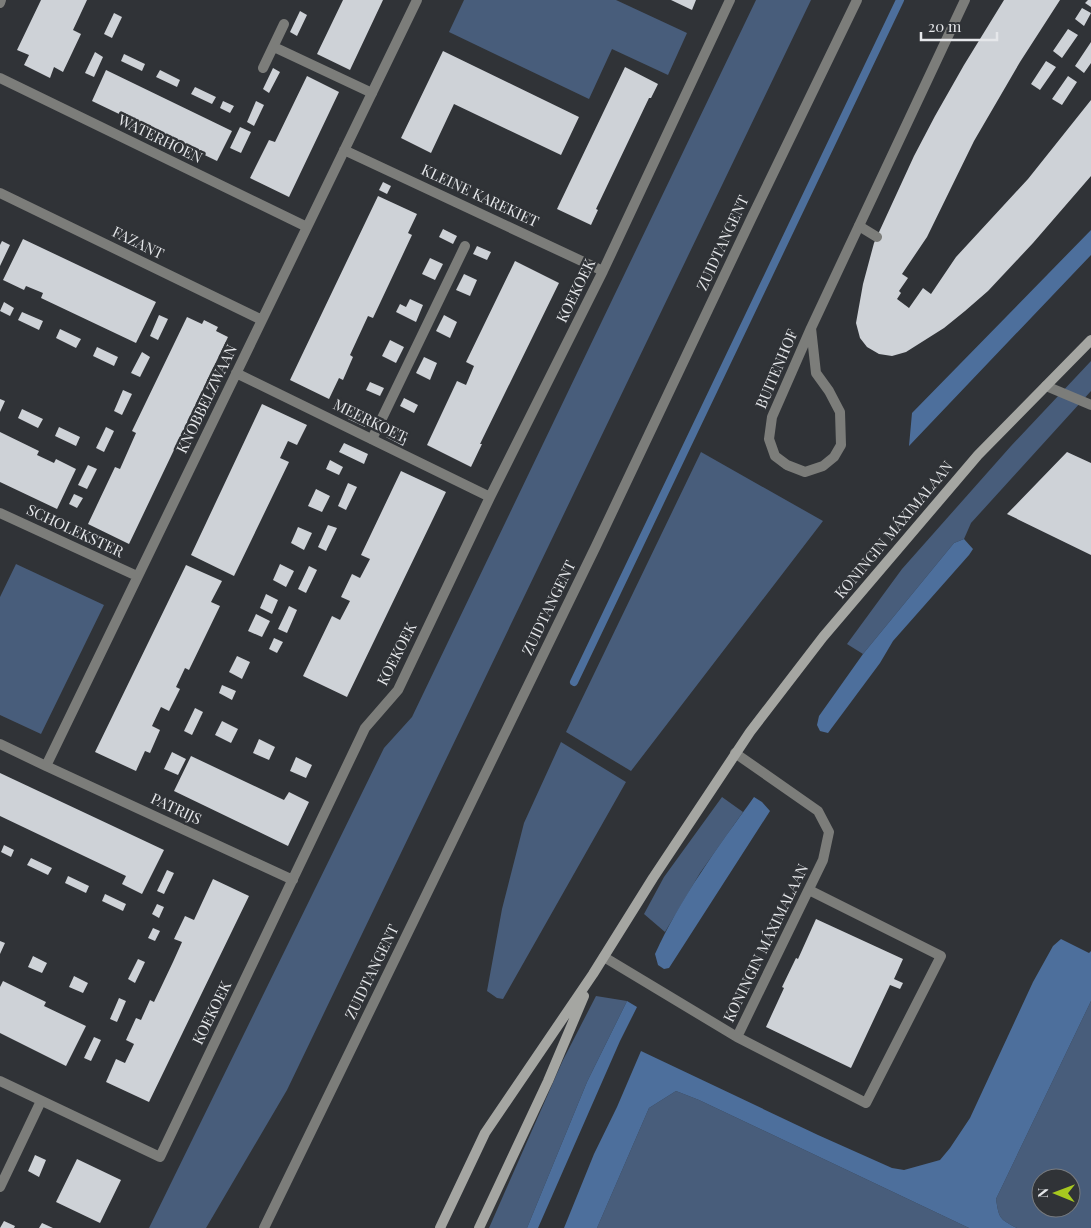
<svg xmlns="http://www.w3.org/2000/svg" width="1091" height="1228" viewBox="0 0 1091 1228" font-family="'Playfair Display',serif">
	<rect width="100%" height="100%" fill="#303337"/>
	<path fill="#485d7b" fill-rule="evenodd" d="M464,0H616L687,33L668,75L612,49L589,99L449,32Z
		M756,0H811L287,1090L206,1228H149L384,748L412,717Z
		M1091,361V391L971,523L964,539L954,543L863,654L847,644L902,569L1011,446Z
		M701,452L823,521L631,771L566,732Z
		M16,564L104,605L41,734L0,715V597Z
		M561,742L626,782L503,999L497,998L487,991L502,909L524,823Z
		M722,797L743,812L700,873L665,932L644,914L664,877Z
		M596,996L627,1001L587,1082L527,1228H489L563,1060Z
		M1091,1001V1228H1017C999,1219 999,1218 996,1199ZM1041,1178H1071V1208H1041Z
		M676,1091L699,1100L969,1228H597L649,1108Z"/>
	<path fill="#4d6f9c" d="M1091,230V255L909,446L912,413Z
		M964,539L973,549L969,555L893,641L880,663L828,733L820,731L817,725L819,716L863,654L954,543Z
		M754,797L762,802L770,811L669,968L664,969L658,965L655,954C681,897 718,847 754,797Z
		M1061,939L1089,953L1091,951V1001L996,1199C999,1218 999,1219 1017,1228H969L699,1100L676,1091L649,1108L597,1228H564L594,1154L617,1107L641,1051L818,1135L892,1168L904,1170L940,1160L950,1148L970,1118L1033,982L1053,946Z
		M627,1001L637,1007L620,1041L538,1228H527L587,1082Z"/>
	<g fill="none" stroke-linecap="round" stroke-linejoin="round">
		<path stroke="#4d6f9c" stroke-width="8" d="M574,682L900,0"/>
	</g>
	<path fill="#ced2d7" d="M41,0H87L73,30L81,34L63,72L54,67L50,78L24,65L29,55L17,50Z
		M343,0H383L350,70L317,54Z
		M671,0H696L692,10Z
		M1004,0H1060L1020,62L974,141L927,237L902,274L908,278L899,291L901,293L897,299L909,308L923,288L931,294L956,257L1028,179L1091,100V176L1033,243L988,291L965,311L944,328L906,352L892,356L879,354L867,347L860,338L856,323L863,284L874,243L914,156L935,116L964,65Z
		M1088,0H1091V7L1085,3Z
		M1082,8L1091,13L1084,26L1075,19Z
		M300,11L307,15L297,36L290,32Z
		M114,13L122,17L112,38L104,34Z
		M1068,29L1078,35L1062,58L1053,51Z
		M1091,42V63L1084,73L1075,66Z
		M443,51L579,117L561,155L454,104L431,153L401,138Z
		M95,52L103,57L94,77L85,73Z
		M124,54L145,64L142,71L121,61Z
		M1046,61L1056,67L1040,90L1031,84Z
		M625,67L658,84L651,98H649L596,209L598,210L591,225L557,209Z
		M273,68L280,72L269,93L263,89Z
		M106,70L232,131L217,161L92,101Z
		M160,70L180,80L177,87L156,77Z
		M307,76L339,92L289,197L250,178L269,140L275,142Z
		M1068,76L1077,82L1062,105L1052,99Z
		M195,87L216,97L212,104L191,94Z
		M223,101L234,106L230,113L220,108Z
		M256,101L264,105L254,126L247,122Z
		M240,127L251,132L241,153L230,148Z
		M383,182L391,186L387,194L379,190Z
		M378,196L417,214L408,233L412,235L373,318L368,316L350,355L353,357L343,380L339,378L329,399L290,380Z
		M443,229L457,236L453,244L439,237Z
		M23,239L156,302L136,343L41,298L43,293L26,286L24,290L3,280Z
		M2,241L10,245L0,266V245Z
		M477,246L491,252L487,260L473,254Z
		M430,258L443,264L435,280L422,274Z
		M515,261L559,283L480,444H482L471,467L427,445L457,381L466,385L474,366L466,362Z
		M464,274L477,280L470,296L456,290Z
		M410,299L423,305L416,322L396,312L400,304L406,307Z
		M4,302L14,308L10,316L0,311Z
		M22,312L43,321L39,330L18,320Z
		M159,315L168,319L158,340L150,336Z
		M444,315L457,322L450,338L436,331Z
		M187,317L202,324L204,320L218,327L216,331L228,337L129,544L88,524L115,467L120,469L136,433L132,431Z
		M60,329L81,339L76,348L56,338Z
		M390,340L404,347L396,363L382,356Z
		M97,347L118,357L114,366L93,356Z
		M142,352L150,357L140,377L131,373Z
		M424,357L437,363L430,380L416,373Z
		M370,382L384,388L380,396L366,390Z
		M123,390L132,394L122,415L114,411Z
		M404,398L418,405L414,413L400,406Z
		M0,399L5,401L0,412Z
		M262,404L307,425L297,445L288,441L280,458L289,462L234,576L191,555Z
		M353,408L370,416L365,427L348,419Z
		M22,409L43,419L38,428L18,418Z
		M391,426L408,435L403,446L386,437Z
		M59,427L80,437L76,446L55,436Z
		M106,427L114,431L104,452L96,448Z
		M0,432L39,451L37,455L54,463L56,459L76,469L57,509L0,482Z
		M344,443L368,454L364,464L339,452Z
		M1067,452L1091,463V555L1007,514Z
		M330,460L343,467L339,475L326,469Z
		M88,465L97,469L87,489L78,485Z
		M401,471L446,492L347,697L303,676L332,616L340,620L350,601L341,597L352,574L360,578L370,559L361,555Z
		M348,483L357,487L346,510L338,506Z
		M316,489L330,496L322,512L308,506Z
		M74,494L83,498L77,508L69,504Z
		M328,525L337,528L326,551L318,547Z
		M298,527L312,533L304,550L291,543Z
		M280,564L294,571L286,587L273,580Z
		M186,565L222,581L211,602L220,606L189,670L185,668L176,687L180,689L169,711L161,707L152,726L160,730L150,753L145,751L136,771L95,752Z
		M309,566L317,570L306,593L298,589Z
		M266,594L278,600L272,614L260,608Z
		M289,606L297,610L287,633L278,629Z
		M256,614L270,621L262,637L248,631Z
		M274,638L283,642L277,653L269,649Z
		M237,656L250,662L242,679L229,672Z
		M222,685L236,691L232,700L219,693Z
		M195,708L203,712L192,735L184,731Z
		M222,721L238,729L231,743L215,735Z
		M259,739L275,747L269,760L253,753Z
		M172,752L186,759L178,775L164,769Z
		M191,756L284,800L289,792L309,802L288,846L174,791Z
		M296,757L312,765L306,778L290,771Z
		M0,773L164,850L142,894L122,884L126,876L0,816Z
		M4,845L14,850L11,857L1,852Z
		M31,858L52,868L48,875L27,865Z
		M167,870L174,873L164,894L157,891Z
		M68,876L89,886L86,893L65,883Z
		M213,879L249,896L149,1102L106,1082L116,1059L125,1063L134,1044L126,1040L136,1018L141,1020L150,1000L154,1002L173,962L182,942L174,939L185,916L194,920Z
		M105,894L126,904L123,911L102,901Z
		M157,904L164,907L159,918L152,914Z
		M816,919L903,959L894,979L903,983L900,989L890,985L851,1068L766,1027L784,988L782,987L796,958L798,959Z
		M153,928L160,931L155,941L148,938Z
		M0,941L5,943L0,954Z
		M33,956L47,963L42,973L28,967Z
		M138,959L145,962L135,983L128,979Z
		M74,976L88,983L83,993L69,987Z
		M3,981L46,1002L44,1006L86,1026L66,1066L0,1033V987Z
		M119,998L126,1001L117,1022L110,1019Z
		M94,1037L101,1040L91,1061L84,1058Z
		M35,1155L46,1160L39,1177L28,1171Z
		M77,1159L121,1180L100,1223L56,1202Z
		M4,1221L15,1226L14,1228H0Z
		M42,1223L53,1228H39Z"/>
	<g fill="none" stroke-linecap="round" stroke-linejoin="round">
		<path stroke="#7c7d7a" stroke-width="10" d="M274,47L372,93
			M263,68L284,24
			M859,226L877,237
			M372,439L465,246
			M604,957L737,1037L823,860L829,832L818,811L735,753
			M737,1037L866,1103L941,956L809,890
			M264,1228L596,546L752,217L857,0"/>
		<path stroke="#7c7d7a" stroke-width="10" d="M0,3L1,0
			M0,78L307,227
			M344,150L603,271
			M0,193L262,320
			M811,328L816,373L829,391L840,412L841,445L834,457L823,466L805,472L787,465L775,456L769,439L772,417L811,328L965,0
			M236,373L490,497
			M1046,386L1091,405
			M0,513L137,576
			M0,744L46,766L417,0
			M46,766L293,880
			M0,1081L160,1157L365,728L398,690L490,497L603,271L730,0
			M0,1187L41,1101"/>
		<path stroke="#a5a6a2" stroke-width="10" d="M440,1228L485,1133L593,974L653,878L750,732L823,637L978,455L1091,340
			M479,1228L548,1081L584,996"/>
	</g>
	<g text-anchor="middle" stroke-width="5" stroke-linejoin="round" paint-order="stroke">
		<g font-size="15" fill="#e5e7ea" stroke="#303337">
			<text transform="translate(160 139) rotate(26)" y="5">WATERHOEN</text>
			<text transform="translate(480 196) rotate(25)" y="5">KLEINE KAREKIET</text>
			<text transform="translate(138 243) rotate(26)" y="5">FAZANT</text>
			<text transform="translate(723 243) rotate(-65)" y="5">ZUIDTANGENT</text>
			<text transform="translate(576 291) rotate(-64)" y="5">KOEKOEK</text>
			<text transform="translate(777 369) rotate(-67)" y="5">BUITENHOF</text>
			<text transform="translate(207 399) rotate(-64)" y="5">KNOBBELZWAAN</text>
			<text transform="translate(370 421) rotate(26)" y="5">MEERKOET</text>
			<text transform="translate(894 530) rotate(-50)" y="5">KONINGIN MÁXIMALAAN</text>
			<text transform="translate(75 531) rotate(25)" y="5">SCHOLEKSTER</text>
			<text transform="translate(549 608) rotate(-64)" y="5">ZUIDTANGENT</text>
			<text transform="translate(397 654) rotate(-63)" y="5">KOEKOEK</text>
			<text transform="translate(176 809) rotate(25)" y="5">PATRIJS</text>
			<text transform="translate(766 943) rotate(-64)" y="5">KONINGIN MÁXIMALAAN</text>
			<text transform="translate(372 972) rotate(-64)" y="5">ZUIDTANGENT</text>
			<text transform="translate(212 1013) rotate(-64)" y="5">KOEKOEK</text>
		</g>
	</g>
	<g transform="translate(1056 1193) rotate(271)"><circle r="24" fill="#303337" stroke="#787b7f"/>
	<path d="M0-4L9 19L0 12L-9 19Z" fill="#a7c81f"/>
	<text y="-8" font-size="14" font-weight="bold" text-anchor="middle" fill="#e5e7ea">N</text>
	</g>
	<path d="M921 32v8h76v-8" fill="none" stroke="#e5e7ea" stroke-width="2.5"/>
	<text x="928" y="32" font-size="15" fill="#e5e7ea" stroke="#303337" stroke-width="4" paint-order="stroke">20 m</text>
</svg>
